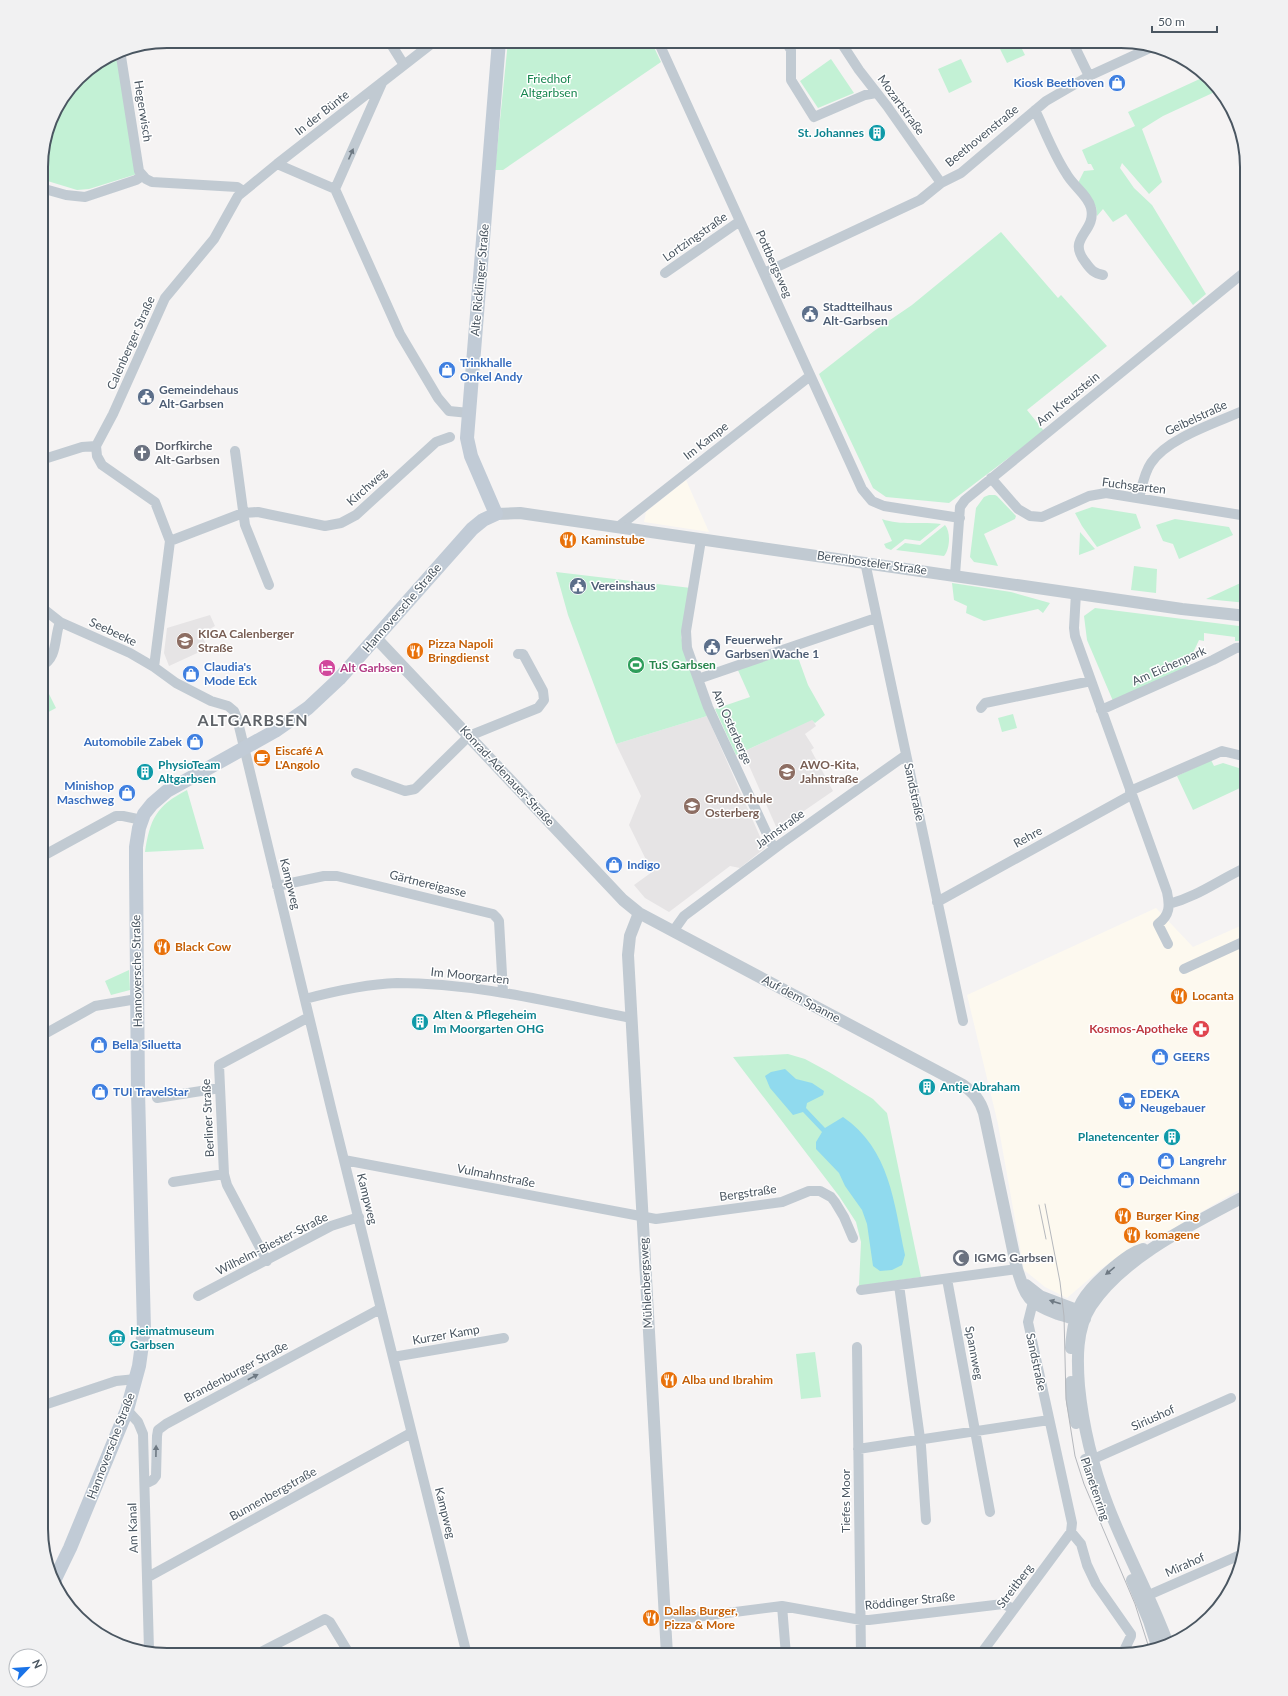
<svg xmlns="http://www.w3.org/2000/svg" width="1288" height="1696" viewBox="0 0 1288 1696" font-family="Lato,sans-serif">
	<rect width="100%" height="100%" fill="#f5f3f3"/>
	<path fill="#fdf9ef" d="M686,480L709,532L644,522L646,512Z
		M1156,908L1193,947L1247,923V1185L1169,1231L1131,1248L1102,1268L1067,1298L1045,1287L1024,1270L998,1124L967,995Z"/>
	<path fill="#e6e4e5" d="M210,615L215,626L201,634L208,648L169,666L164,653L167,628Z
		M707,716L765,848L740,868L730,866L669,912L645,898L634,885L652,872L629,825L641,796L616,744Z
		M812,719L816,726L805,734L814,748L811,750L833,791L782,826L778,831L743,752Z"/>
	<path fill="#c3f1d5" d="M508,41H651L661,62L503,170H495Z
		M1006,41H1018L1025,55L1007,63L998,45Z
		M119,51L137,174L89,189L77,190L41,179V159L54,111L84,72Z
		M831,59L854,93L818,108L800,81Z
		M961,59L972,82L949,93L938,69Z
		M1204,77L1219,90L1163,116L1142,129L1162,182L1149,194L1122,163L1120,168L1134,188L1152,205L1206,294L1193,305L1126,214L1113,222L1103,209L1097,216L1096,207L1079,188V181L1084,171L1094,170L1091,164H1088L1082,150L1135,126L1128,112Z
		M1001,232L1058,298L1061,295L1107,346L1027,410L1044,431L949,503L886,497L873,488L819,374L874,331L912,305Z
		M989,495H995L997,496L1016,516L1015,519L984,534L998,566L974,562L970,557L976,508L984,497Z
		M1092,507L1136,514L1141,528L1097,547L1082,526L1075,513Z
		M882,519C901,526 921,521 941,524L920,541L905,539L891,550L886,548L884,544L892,541Z
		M1175,519L1229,527L1233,535L1179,559L1173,544L1163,541L1156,525Z
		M945,525C951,532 950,549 944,556L896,550L905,543L920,545Z
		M1080,532L1095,549L1079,555Z
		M1134,566L1157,569L1156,593L1131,590Z
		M556,572L691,588L681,637L707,716L616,744L568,615Z
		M1247,580V603L1206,599Z
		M952,583L1011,592L1050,603L1043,613L1038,609L984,621L966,613L967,606L954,600Z
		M1095,608L1247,627V641H1235V637L1204,633V641L1199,640L1186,668L1113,701L1087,640L1084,616Z
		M795,649L808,685L825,715L815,723L812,720L736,755L715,709L750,697L737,668Z
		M47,690L56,708L41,716V693Z
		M1013,714L1017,728L1002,732L998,718Z
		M1211,760L1214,766L1223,763L1245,770L1240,788L1193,810L1177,776Z
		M187,790L204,849L145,852C150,819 156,806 187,790Z
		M129,970L130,990L111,995L105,981Z
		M788,1054L805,1059L829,1072L873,1099L887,1113L921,1277L859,1286L861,1242L856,1222L839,1196L733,1057Z
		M815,1352L821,1397L801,1399L796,1354Z"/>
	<path fill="#90daee" d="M785,1069L796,1079L812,1083L824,1091L823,1095L807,1103L806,1108L825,1128L843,1117C890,1149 894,1203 905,1255L902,1265L892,1270L880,1271L873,1266L867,1224L862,1210L845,1186L839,1173L816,1149V1142L822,1132L803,1112L793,1115L770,1088L765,1076L771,1072Z"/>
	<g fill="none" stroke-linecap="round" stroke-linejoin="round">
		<path stroke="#c1cad2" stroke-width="10" d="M389,41L404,65
			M658,41L862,489L872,501L884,506L960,518
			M785,41L791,50V80L814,117L865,95L876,93
			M840,41L859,70L887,106L941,183
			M1072,41L1089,76
			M120,50L139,171L146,179L152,182L237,187L243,191
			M1035,110C1045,131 1053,153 1066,173C1072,185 1088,195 1091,208C1097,233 1065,237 1086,263C1091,270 1094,273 1103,275
			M277,164L435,41
			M41,188L66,195L85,197L136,180L142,176
			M335,189L382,83
			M665,273L740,221
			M764,273L920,200L941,183L961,173L1046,101L1089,76L1150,48
			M235,451L245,525L269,585
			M41,460L82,447L96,446
			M991,478L1018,509L1030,516L1042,517L1089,496L1106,493L1247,516
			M1139,498C1142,487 1144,473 1151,463C1168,437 1219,422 1247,409
			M618,527L810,376
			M701,540L686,631L687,648L708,707L774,849
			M170,541L243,513L258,512L325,526L341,523L356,515L436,442L450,437
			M865,562L963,1021
			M955,575L960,507L965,500L1247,270
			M1076,593L1074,628L1075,636L1167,892C1170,906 1170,915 1158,924L1168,944
			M41,607L60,622L130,653L154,667L176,683L211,701L228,706L234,711L237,718L332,1112L467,1655
			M41,666C58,659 54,637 60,622
			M154,667L170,541L155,502L102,465L97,456L96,446L113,414L165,298L214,239L238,196L277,164L335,189L400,334L438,398L449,411L469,413
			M698,679L876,618
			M981,708L985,703L1091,681
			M1101,710L1213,660L1236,648L1247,647
			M356,773L405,791L415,789L469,736L538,708L544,700L543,691L523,654H518
			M1130,791L1222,751L1247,757
			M41,857L116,816H123L142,820
			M277,886L324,876H337L493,914L497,918L499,921L503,992
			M937,902L1131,795
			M1169,904C1199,896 1220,879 1247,867
			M674,930L684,916L782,843L906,755
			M1184,969L1247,940
			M305,999C335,991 366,984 397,983C477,983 554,1003 631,1018
			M41,1036L95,1006L137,999
			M157,1098L220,1088
			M344,1160L656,1219L782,1202L809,1191H820L831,1197L835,1202L844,1217L853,1238
			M173,1182L224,1174
			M267,1261L227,1185L224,1174L219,1065L309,1017
			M947,1279L990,1512
			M899,1285L921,1446L926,1520
			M861,1290L1017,1269
			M198,1296L331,1226L359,1217
			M1033,1302L1028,1322L1072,1523L1071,1532L1081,1544L1087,1565L1096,1584L1131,1634V1636L1122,1655
			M857,1347L861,1655
			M393,1357L504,1338
			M41,1406L116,1381L136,1379
			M127,1410L138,1422L143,1434L149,1650
			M858,1449L1049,1420
			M1085,1459L1098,1457L1231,1398
			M145,1484L153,1480L156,1476L157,1436L158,1430L166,1424L380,1309
			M148,1577L411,1433
			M1142,1598L1240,1555
			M782,1606L786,1655
			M665,1621L782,1606L861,1620H869L1003,1604L1014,1609
			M255,1655L325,1619L330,1622L350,1655
			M455,1655L465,1650
			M980,1655L1071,1532"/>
		<path stroke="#c1cad2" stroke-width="12" d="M496,514L520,513L1182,609L1247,616
			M376,638L623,900L639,913L963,1085C974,1093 980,1100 984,1113L1017,1269C1026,1298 1028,1303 1058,1314C1068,1317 1074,1320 1085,1319
			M639,913L630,936L628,955L667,1655
			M1026,1285L1040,1296L1077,1310L1082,1316
			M1071,1348C1074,1306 1083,1293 1114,1267C1123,1260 1132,1252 1143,1249
			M1071,1382L1072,1402L1076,1423
			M1132,1580L1149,1621L1158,1649
			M1168,1644C1151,1597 1126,1553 1108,1506C1093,1467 1083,1427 1079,1386C1077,1360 1076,1329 1091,1306C1124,1256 1195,1223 1247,1195"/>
		<path stroke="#c1cbd6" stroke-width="14" d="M54,1581L70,1548L127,1410L139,1366L144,1330L138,1091L136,867V847L139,828L144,814L152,804L167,791L275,731L308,708L339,679L472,529L483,520L496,514L471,456L467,438L499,41"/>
		<path stroke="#b5b8bd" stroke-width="1" d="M1045,1204L1060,1282L1064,1316L1066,1399L1075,1456L1084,1484L1135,1604L1150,1651
			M1039,1205L1046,1239"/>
	</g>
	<defs><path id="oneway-solid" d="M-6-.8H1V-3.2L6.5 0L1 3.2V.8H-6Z"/></defs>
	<g fill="#6e7983">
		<use href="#oneway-solid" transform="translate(351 154) rotate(-66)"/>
		<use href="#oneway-solid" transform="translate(1110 1271) rotate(141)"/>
		<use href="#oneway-solid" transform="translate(1055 1302) rotate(-162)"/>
		<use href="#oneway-solid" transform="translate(253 1377) rotate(-28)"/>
		<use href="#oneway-solid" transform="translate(156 1451) rotate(-89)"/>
	</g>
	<defs>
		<symbol id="shop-disc" viewBox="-11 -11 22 22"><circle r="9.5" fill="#3f7fe0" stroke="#fff"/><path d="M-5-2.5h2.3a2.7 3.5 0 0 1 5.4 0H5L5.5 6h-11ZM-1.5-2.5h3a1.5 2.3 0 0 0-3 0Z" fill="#fff"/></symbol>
		<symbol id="building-disc" viewBox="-11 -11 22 22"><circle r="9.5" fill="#0f9aa8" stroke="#fff"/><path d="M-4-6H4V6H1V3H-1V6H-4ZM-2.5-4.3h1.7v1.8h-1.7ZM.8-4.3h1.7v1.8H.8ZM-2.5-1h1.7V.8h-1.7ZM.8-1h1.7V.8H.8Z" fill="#fff"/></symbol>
		<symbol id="civic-disc" viewBox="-11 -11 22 22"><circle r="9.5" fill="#5c6f8a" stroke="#fff"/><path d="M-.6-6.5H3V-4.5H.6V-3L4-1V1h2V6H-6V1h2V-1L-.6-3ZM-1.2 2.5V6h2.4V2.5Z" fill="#fff"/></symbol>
		<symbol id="church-disc" viewBox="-11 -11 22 22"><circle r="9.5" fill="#6b7280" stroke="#fff"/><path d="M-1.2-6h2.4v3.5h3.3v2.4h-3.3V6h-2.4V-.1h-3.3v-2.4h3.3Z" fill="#fff"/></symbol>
		<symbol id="restaurant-disc" viewBox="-11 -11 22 22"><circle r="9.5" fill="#e8710a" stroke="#fff"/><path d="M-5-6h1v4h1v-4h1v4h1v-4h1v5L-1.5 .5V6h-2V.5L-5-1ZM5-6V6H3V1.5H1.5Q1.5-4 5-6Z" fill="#fff"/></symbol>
		<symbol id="school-disc" viewBox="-11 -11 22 22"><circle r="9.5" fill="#8d6e63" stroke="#fff"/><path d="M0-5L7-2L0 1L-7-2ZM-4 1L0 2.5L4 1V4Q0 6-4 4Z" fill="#fff"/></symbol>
		<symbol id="stadium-disc" viewBox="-11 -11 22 22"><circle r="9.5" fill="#2e9e5b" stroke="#fff"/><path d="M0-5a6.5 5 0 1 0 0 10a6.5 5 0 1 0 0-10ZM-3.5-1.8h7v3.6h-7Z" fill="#fff"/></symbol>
		<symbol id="hotel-disc" viewBox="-11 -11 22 22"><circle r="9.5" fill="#d1479c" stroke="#fff"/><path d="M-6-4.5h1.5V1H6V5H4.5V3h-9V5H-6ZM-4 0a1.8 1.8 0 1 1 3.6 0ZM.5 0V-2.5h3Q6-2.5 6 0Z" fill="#fff"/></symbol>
		<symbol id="cafe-disc" viewBox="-11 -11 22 22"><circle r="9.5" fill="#e8710a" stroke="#fff"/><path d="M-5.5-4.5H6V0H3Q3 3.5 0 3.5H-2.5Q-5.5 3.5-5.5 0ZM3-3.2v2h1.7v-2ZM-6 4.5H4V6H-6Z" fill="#fff"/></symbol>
		<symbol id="pharmacy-disc" viewBox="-11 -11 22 22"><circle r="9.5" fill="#e0444e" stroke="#fff"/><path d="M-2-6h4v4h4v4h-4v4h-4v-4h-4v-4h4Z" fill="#fff"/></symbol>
		<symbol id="supermarket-disc" viewBox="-11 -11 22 22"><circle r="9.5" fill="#3f7fe0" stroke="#fff"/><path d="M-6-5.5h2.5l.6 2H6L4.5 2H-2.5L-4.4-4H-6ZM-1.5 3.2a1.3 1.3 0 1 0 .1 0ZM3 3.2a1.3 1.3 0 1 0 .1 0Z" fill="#fff"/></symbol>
		<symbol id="mosque-disc" viewBox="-11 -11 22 22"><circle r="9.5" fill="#6b7280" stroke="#fff"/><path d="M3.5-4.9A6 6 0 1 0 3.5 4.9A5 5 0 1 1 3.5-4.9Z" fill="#fff"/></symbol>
		<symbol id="museum-disc" viewBox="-11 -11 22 22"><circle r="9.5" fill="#0f9aa8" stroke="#fff"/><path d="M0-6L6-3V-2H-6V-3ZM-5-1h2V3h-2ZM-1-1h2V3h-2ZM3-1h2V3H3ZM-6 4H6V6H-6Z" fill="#fff"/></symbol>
	</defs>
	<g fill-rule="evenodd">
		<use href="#shop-disc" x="1107" y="73" width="20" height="20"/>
		<use href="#building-disc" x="867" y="123" width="20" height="20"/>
		<use href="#civic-disc" x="800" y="304" width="20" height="20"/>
		<use href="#shop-disc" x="437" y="360" width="20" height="20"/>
		<use href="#civic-disc" x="136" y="387" width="20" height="20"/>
		<use href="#church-disc" x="132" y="443" width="20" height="20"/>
		<use href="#restaurant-disc" x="558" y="530" width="20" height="20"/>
		<use href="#civic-disc" x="568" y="576" width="20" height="20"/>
		<use href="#school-disc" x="175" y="631" width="20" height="20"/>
		<use href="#civic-disc" x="702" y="637" width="20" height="20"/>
		<use href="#restaurant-disc" x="405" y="641" width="20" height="20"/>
		<use href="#stadium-disc" x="626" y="655" width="20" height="20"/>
		<use href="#hotel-disc" x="317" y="658" width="20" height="20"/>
		<use href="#shop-disc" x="181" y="664" width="20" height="20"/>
		<use href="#shop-disc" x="185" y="732" width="20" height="20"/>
		<use href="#cafe-disc" x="252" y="748" width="20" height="20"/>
		<use href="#building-disc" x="135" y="762" width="20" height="20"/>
		<use href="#school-disc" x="777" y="762" width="20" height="20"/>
		<use href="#shop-disc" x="117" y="783" width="20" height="20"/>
		<use href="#school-disc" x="682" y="796" width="20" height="20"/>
		<use href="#shop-disc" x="604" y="855" width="20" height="20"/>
		<use href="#restaurant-disc" x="152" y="937" width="20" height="20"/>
		<use href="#restaurant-disc" x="1169" y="986" width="20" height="20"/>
		<use href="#building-disc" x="410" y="1012" width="20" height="20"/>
		<use href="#pharmacy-disc" x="1191" y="1019" width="20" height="20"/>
		<use href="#shop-disc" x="89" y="1035" width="20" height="20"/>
		<use href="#shop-disc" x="1150" y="1047" width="20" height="20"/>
		<use href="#building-disc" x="917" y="1077" width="20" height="20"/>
		<use href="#shop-disc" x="90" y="1082" width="20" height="20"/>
		<use href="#supermarket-disc" x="1117" y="1091" width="20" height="20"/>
		<use href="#building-disc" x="1162" y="1127" width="20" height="20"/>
		<use href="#shop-disc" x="1156" y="1151" width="20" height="20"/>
		<use href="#shop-disc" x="1116" y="1170" width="20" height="20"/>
		<use href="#restaurant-disc" x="1113" y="1206" width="20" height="20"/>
		<use href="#restaurant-disc" x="1122" y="1225" width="20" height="20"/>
		<use href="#mosque-disc" x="951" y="1248" width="20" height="20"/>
		<use href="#museum-disc" x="107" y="1328" width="20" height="20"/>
		<use href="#restaurant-disc" x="659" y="1370" width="20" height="20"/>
		<use href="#restaurant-disc" x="641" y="1608" width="20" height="20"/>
	</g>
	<g text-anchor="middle" stroke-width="3" stroke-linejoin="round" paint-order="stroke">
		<g font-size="12" fill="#17864f" stroke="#fff">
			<text x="549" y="83">Friedhof<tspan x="549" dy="14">Altgarbsen</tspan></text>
		</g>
		<g font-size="12" font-weight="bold" fill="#366cbe" stroke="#fff" text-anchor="start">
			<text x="1104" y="87" text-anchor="end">Kiosk Beethoven</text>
			<text x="460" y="367">Trinkhalle<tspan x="460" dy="14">Onkel Andy</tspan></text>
			<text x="204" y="671">Claudia's<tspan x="204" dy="14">Mode Eck</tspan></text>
			<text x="182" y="746" text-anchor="end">Automobile Zabek</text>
			<text x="114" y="790" text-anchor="end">Minishop<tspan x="114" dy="14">Maschweg</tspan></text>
			<text x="627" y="869">Indigo</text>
			<text x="112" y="1049">Bella Siluetta</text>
			<text x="1173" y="1061">GEERS</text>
			<text x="113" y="1096">TUI TravelStar</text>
			<text x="1140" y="1098">EDEKA<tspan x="1140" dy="14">Neugebauer</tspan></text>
			<text x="1179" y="1165">Langrehr</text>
			<text x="1139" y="1184">Deichmann</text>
		</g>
		<g font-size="12" fill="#4a5661" stroke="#fff">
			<text transform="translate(901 105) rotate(54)" y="4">Mozartstraße</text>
			<text transform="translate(143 111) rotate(81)" y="4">Hegerwisch</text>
			<text transform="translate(322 113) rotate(-38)" y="4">In der Bünte</text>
			<text transform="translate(982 136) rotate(-39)" y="4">Beethovenstraße</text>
			<text transform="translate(695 237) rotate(-35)" y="4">Lortzingstraße</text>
			<text transform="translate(774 264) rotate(66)" y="4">Pottbergsweg</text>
			<text transform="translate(480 280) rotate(-85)" y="4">Alte Ricklinger Straße</text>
			<text transform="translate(131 343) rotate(-66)" y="4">Calenberger Straße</text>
			<text transform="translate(1068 399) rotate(-39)" y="4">Am Kreuzstein</text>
			<text transform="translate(1196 418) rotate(-25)" y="4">Geibelstraße</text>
			<text transform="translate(706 441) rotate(-38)" y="4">Im Kampe</text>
			<text transform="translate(1134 486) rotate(7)" y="4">Fuchsgarten</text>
			<text transform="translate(367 487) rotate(-42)" y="4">Kirchweg</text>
			<text transform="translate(872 563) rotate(8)" y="4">Berenbosteler Straße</text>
			<text transform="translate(402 608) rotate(-49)" y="4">Hannoversche Straße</text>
			<text transform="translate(113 632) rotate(25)" y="4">Seebeeke</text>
			<text transform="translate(1169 666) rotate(-24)" y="4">Am Eichenpark</text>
			<text transform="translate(732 727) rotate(66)" y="4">Am Osterberge</text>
			<text transform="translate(507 776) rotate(47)" y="4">Konrad-Adenauer-Straße</text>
			<text transform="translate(914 792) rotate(78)" y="4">Sandstraße</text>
			<text transform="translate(780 829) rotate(-36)" y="4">Jahnstraße</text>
			<text transform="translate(1028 837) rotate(-29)" y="4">Rehre</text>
			<text transform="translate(290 884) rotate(76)" y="4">Kampweg</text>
			<text transform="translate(428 884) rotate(14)" y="4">Gärtnereigasse</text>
			<text transform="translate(137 971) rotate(-91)" y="4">Hannoversche Straße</text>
			<text transform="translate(470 976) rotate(6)" y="4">Im Moorgarten</text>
			<text transform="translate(801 999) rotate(28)" y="4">Auf dem Spanne</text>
			<text transform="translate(208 1118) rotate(-93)" y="4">Berliner Straße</text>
			<text transform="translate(496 1176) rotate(11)" y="4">Vulmahnstraße</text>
			<text transform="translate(748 1193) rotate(-8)" y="4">Bergstraße</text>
			<text transform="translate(367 1199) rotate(76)" y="4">Kampweg</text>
			<text transform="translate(272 1244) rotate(-27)" y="4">Wilhelm-Biester-Straße</text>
			<text transform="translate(646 1283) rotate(-93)" y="4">Mühlenbergsweg</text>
			<text transform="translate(446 1335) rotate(-10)" y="4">Kurzer Kamp</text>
			<text transform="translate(974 1353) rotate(79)" y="4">Spannweg</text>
			<text transform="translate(1036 1362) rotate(78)" y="4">Sandstraße</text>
			<text transform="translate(236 1372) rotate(-28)" y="4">Brandenburger Straße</text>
			<text transform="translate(1153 1418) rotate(-24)" y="4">Siriushof</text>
			<text transform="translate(111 1446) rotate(-69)" y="4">Hannoversche Straße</text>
			<text transform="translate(1095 1489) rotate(71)" y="4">Planetenring</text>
			<text transform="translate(273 1494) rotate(-29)" y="4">Bunnenbergstraße</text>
			<text transform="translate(846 1501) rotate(-90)" y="4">Tiefes Moor</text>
			<text transform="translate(445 1513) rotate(76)" y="4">Kampweg</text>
			<text transform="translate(133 1528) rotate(-92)" y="4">Am Kanal</text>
			<text transform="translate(1185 1565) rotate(-24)" y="4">Mirahof</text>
			<text transform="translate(1015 1586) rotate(-53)" y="4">Streitberg</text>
			<text transform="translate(910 1601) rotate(-6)" y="4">Röddinger Straße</text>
		</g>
		<g font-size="12" font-weight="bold" fill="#0d838f" stroke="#fff" text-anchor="start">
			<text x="864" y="137" text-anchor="end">St. Johannes</text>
			<text x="158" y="769">PhysioTeam<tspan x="158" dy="14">Altgarbsen</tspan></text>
			<text x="433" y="1019">Alten &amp; Pflegeheim<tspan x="433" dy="14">Im Moorgarten OHG</tspan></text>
			<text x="940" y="1091">Antje Abraham</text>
			<text x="1159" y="1141" text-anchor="end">Planetencenter</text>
			<text x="130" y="1335">Heimatmuseum<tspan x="130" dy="14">Garbsen</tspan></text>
		</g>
		<g font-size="12" font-weight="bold" fill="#4e5e75" stroke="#fff" text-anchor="start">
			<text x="823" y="311">Stadtteilhaus<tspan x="823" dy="14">Alt-Garbsen</tspan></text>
			<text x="159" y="394">Gemeindehaus<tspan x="159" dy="14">Alt-Garbsen</tspan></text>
			<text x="591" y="590">Vereinshaus</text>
			<text x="725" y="644">Feuerwehr<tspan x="725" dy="14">Garbsen Wache 1</tspan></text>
		</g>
		<g font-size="12" font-weight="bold" fill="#5b616d" stroke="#fff" text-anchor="start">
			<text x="155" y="450">Dorfkirche<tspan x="155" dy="14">Alt-Garbsen</tspan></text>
			<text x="974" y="1262">IGMG Garbsen</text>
		</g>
		<g font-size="12" font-weight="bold" fill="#c56008" stroke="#fff" text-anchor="start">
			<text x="581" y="544">Kaminstube</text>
			<text x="428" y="648">Pizza Napoli<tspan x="428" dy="14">Bringdienst</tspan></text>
			<text x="275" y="755">Eiscafé A<tspan x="275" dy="14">L'Angolo</tspan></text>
			<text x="175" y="951">Black Cow</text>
			<text x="1192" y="1000">Locanta</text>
			<text x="1136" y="1220">Burger King</text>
			<text x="1145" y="1239">komagene</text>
			<text x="682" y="1384">Alba und Ibrahim</text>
			<text x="664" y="1615">Dallas Burger,<tspan x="664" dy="14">Pizza &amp; More</tspan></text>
		</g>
		<g font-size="12" font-weight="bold" fill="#785e54" stroke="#fff" text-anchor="start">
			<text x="198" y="638">KIGA Calenberger<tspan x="198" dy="14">Straße</tspan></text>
			<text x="800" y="769">AWO-Kita,<tspan x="800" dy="14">Jahnstraße</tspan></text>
			<text x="705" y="803">Grundschule<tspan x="705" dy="14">Osterberg</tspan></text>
		</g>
		<g font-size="12" font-weight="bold" fill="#27864d" stroke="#fff" text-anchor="start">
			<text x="649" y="669">TuS Garbsen</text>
		</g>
		<g font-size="12" font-weight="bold" fill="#b23c85" stroke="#fff" text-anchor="start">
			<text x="340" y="672">Alt Garbsen</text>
		</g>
		<g font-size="12" font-weight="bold" fill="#be3a42" stroke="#fff" text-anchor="end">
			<text x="1188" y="1033">Kosmos-Apotheke</text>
		</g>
		<g font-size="16" font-weight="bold" letter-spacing="1" fill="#5f6368" stroke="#fff">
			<text x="253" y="726">ALTGARBSEN</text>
		</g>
	</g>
	<path d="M0 0H1288V1696H0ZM167 48H1121A119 119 0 0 1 1240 167V1529A119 119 0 0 1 1121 1648H167A119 119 0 0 1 48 1529V167A119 119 0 0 1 167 48Z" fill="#f1f1f2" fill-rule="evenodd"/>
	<path fill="none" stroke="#4a5661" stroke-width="2" d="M167 48H1121A119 119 0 0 1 1240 167V1529A119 119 0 0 1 1121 1648H167A119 119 0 0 1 48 1529V167A119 119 0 0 1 167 48Z"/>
	<g transform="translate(28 1668) rotate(65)"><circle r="19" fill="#ffffff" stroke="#b7bbc0"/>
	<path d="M0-3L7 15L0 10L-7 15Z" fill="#1a73e8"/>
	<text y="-6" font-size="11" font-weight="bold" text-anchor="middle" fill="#4a5661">N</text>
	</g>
	<path d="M1152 26v6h65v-6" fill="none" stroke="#4a5661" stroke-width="2"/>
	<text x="1158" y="26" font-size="12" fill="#4a5661" stroke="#ffffff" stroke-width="3" paint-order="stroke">50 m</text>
</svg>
